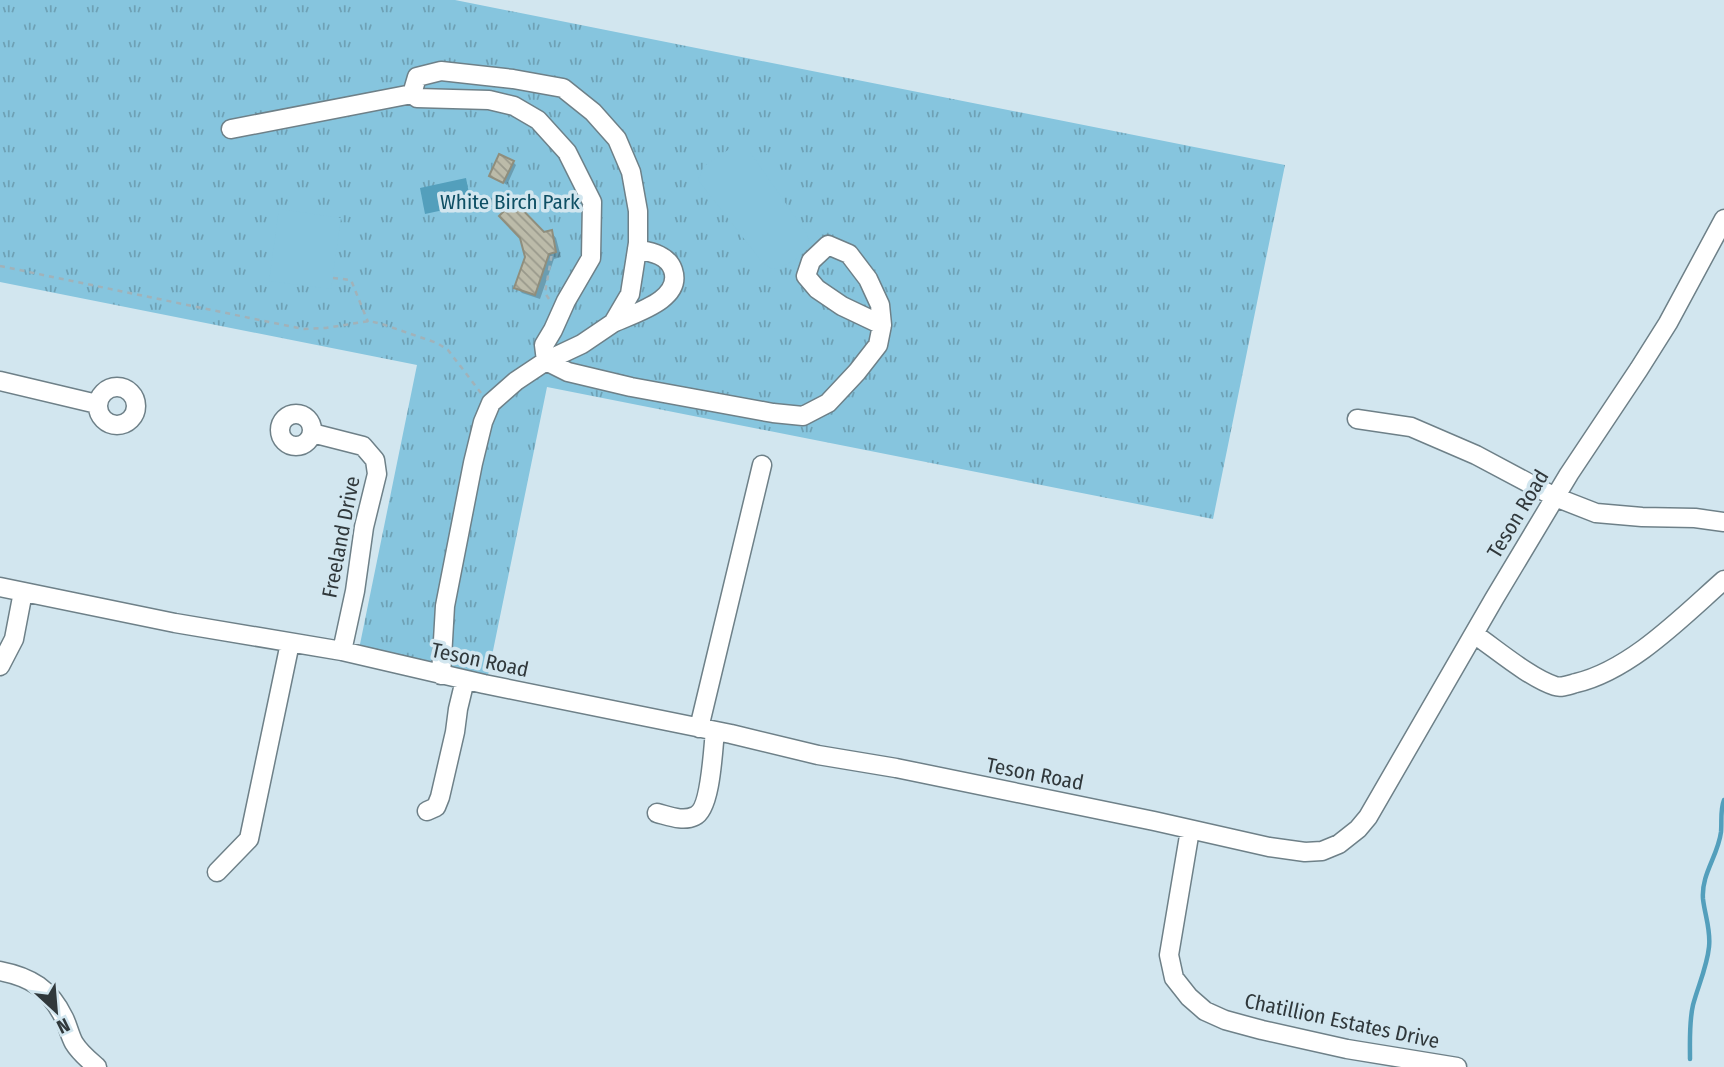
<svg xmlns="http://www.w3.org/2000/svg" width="1724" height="1067" viewBox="0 0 1724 1067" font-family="'Fira Sans Condensed',sans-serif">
	<defs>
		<pattern id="grass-tufts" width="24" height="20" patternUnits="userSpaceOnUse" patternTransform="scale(1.75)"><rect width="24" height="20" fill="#86c5de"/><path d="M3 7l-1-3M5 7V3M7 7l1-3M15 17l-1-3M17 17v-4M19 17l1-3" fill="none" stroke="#6ea1b5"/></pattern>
		<pattern id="building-back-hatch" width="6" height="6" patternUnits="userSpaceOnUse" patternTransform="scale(1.75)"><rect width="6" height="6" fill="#bcbba9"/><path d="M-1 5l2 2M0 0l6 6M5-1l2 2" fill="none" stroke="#99998b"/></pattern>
	</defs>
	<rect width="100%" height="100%" fill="#d2e6ef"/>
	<path fill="url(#grass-tufts)" d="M0,0H455L1285,165L1213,519L547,387L487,680L358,654L417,365L0,282Z"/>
	<path fill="#86c5de" d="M731,148H742L750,152L807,234C808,239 810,241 808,246C805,256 782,268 772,269L763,263L698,180L704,166Z
		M279,209L341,218L331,289L269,281Z"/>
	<path fill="#539fbc" d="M466,178L471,204L425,214L420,188Z"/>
	<path fill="#0003" d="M513,162L516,165L507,185L491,175Z
		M551,232L556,238L561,257L554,259L540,299L522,293L516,287L544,234Z"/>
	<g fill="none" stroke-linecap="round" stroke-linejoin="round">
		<path stroke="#539fbc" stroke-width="4.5" d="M1690,1059C1690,1041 1689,1022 1693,1005C1698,986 1707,967 1709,947C1711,930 1705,916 1703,899C1701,874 1718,856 1721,832C1722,821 1720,810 1724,800"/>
	</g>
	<path fill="url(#building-back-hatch)" stroke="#8f8e7d" stroke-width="2" d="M499,154L514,161L503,183L489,176Z
		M514,201L544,232L552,230L556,252L549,254L535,295L514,288L525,257L520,238L499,216Z"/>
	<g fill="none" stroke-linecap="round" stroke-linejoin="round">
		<defs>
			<path id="minor" d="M231,129L412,94
				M613,323C634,313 683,300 673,270C668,255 651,252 637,249
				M0,381L97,404
				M98 406a19 19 0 1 1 38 0a19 19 0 1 1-38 0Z
				M280 430a16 16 0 1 1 32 0a16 16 0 1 1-32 0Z
				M1357,419L1411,427L1476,455L1555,497L1596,513L1642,517L1695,518L1724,522
				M312,433L363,446L375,460L377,474L364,527L355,591L342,651
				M0,587L175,623L342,651L484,684L731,734L818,755L896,768L1154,821L1269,847L1305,852L1322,851L1339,844L1358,829L1368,817L1494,599L1569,474L1639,369L1668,323L1724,219
				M1474,634C1496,649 1530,678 1555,686C1561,688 1569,685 1576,683C1631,670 1682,617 1724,580
				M0,666L14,639L23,592
				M441,675L445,606L473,463L483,422L491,403L516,381L546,361L582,344L613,323L630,294L638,243V211L631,172L617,139L593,112L563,88L513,79L441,71L417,77L412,94L417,98L489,100L514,106L538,120L567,152L592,202L591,258L566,301L553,330L544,345L546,361L568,372L631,387L773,413L803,416L828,403L857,372L878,345L882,325L880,305L868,279L849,254L828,245L811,261L806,276L817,289L842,306L882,325
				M699,728L762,465
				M427,811L436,807L440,797L455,732L458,709L465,680
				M657,813C669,816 683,822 695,816C711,809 713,748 715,731
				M1190,830L1169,955L1174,978L1189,997L1205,1011L1225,1020L1262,1030L1347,1049L1457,1067
				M217,872L249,839L290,643
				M0,971C31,977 50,989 64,1018C68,1026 70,1036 74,1043C80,1053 89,1060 97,1067"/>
		</defs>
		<use href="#minor" stroke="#6e8088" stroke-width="21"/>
		<path stroke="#a1b2b9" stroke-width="2.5" stroke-dasharray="5 5" stroke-linecap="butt" d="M0,266L303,329L326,328L369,321L382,324L437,343L448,350L481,393
			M333,278L351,280L368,322
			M549,299L545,293L552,253"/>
		<use href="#minor" stroke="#fff" stroke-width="18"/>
	</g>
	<g text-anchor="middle" stroke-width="7" stroke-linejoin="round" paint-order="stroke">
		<g font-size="21" fill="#0e4f64" stroke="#d2e6ef">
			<text x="510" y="209">White Birch Park</text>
		</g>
		<g font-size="21" fill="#30383b" stroke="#d2e6ef">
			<text transform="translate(1518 514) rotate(-59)" y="7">Teson Road</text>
			<text transform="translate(341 537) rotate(-79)" y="7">Freeland Drive</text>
			<text transform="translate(480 660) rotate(12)" y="7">Teson Road</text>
			<text transform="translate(1035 774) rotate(11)" y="7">Teson Road</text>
			<text transform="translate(1342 1021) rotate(12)" y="7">Chatillion Estates Drive</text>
		</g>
	</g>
	<g transform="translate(56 1011) rotate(154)" stroke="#d2e6ef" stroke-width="5" paint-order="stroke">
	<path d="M0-5L12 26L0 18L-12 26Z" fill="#30383b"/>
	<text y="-10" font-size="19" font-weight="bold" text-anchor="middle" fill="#30383b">N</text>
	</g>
</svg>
